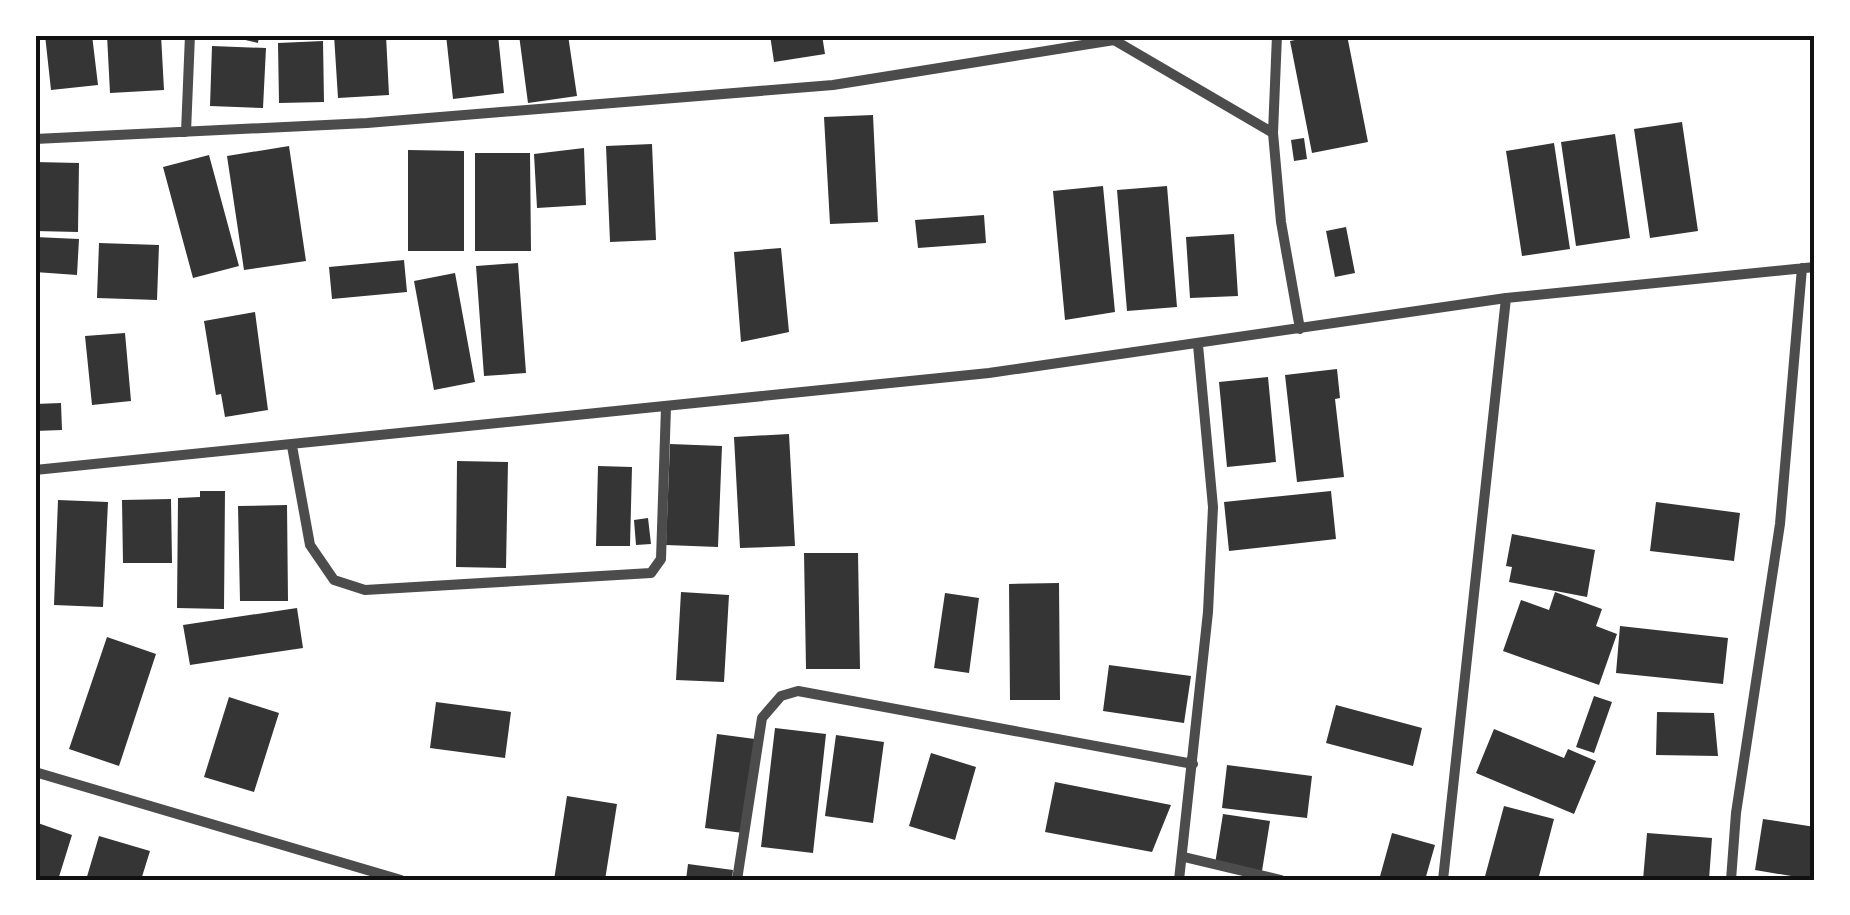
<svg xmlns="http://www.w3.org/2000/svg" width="1850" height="915" viewBox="0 0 1850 915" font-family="'Alegreya Sans',sans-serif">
	<rect width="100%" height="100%" fill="#fff"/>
	<path fill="#353535" d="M45,35H92L98,85L51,90Z
		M107,35H161L164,90L110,93Z
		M224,35H259L258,43Z
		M334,35H386L389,95L338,98Z
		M446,35H498L504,93L453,99Z
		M519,35H568L577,96L528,103Z
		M770,35H822L825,54L774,62Z
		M1320,35H1347L1368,142L1312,153L1290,41Z
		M323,41L324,102L279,103L278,43Z
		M212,46L266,48L263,108L210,106Z
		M873,115L878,222L830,224L824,117Z
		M1682,122L1698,231L1650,238L1634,129Z
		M1615,134L1630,238L1576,246L1561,142Z
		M1304,138L1307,159L1294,161L1291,140Z
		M1554,143L1570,249L1522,256L1506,151Z
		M652,144L656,240L610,242L606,146Z
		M289,146L306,261L244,270L227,156Z
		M584,148L586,205L537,208L534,154Z
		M408,150L464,151V251H408Z
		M475,153H530L531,251H475Z
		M209,155L239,266L193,278L163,167Z
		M35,162L79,163L78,232L35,231Z
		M1103,186L1115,312L1065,320L1053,191Z
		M1167,186L1177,307L1127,311L1117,190Z
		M984,215L986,243L918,248L915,220Z
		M1346,227L1355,273L1335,277L1326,231Z
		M1234,234L1238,296L1190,298L1186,237Z
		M35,237L79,239L77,275L35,272Z
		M99,243L159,245L157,300L97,298Z
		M781,248L789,332L741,342L734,252Z
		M404,260L407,292L332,299L329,267Z
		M518,263L526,373L484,376L476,266Z
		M455,273L475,382L434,390L414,281Z
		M255,312L268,410L225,417L221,394L216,395L204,321Z
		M125,333L131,401L92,405L85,336Z
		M1337,369L1340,398L1335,399L1344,477L1297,482L1285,375Z
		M1268,377L1276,462L1227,467L1219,382Z
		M61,403L62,430L35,431V404Z
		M789,434L795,546L740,548L734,437Z
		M670,444L722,446L718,547L666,545Z
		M457,461L508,462L506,568L456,567Z
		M598,466L632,467L630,546H596Z
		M200,491H225L224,609L177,608L178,498L200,497Z
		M1331,491L1336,539L1229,551L1224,502Z
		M171,499L172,563H123L122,500Z
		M58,500L108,502L103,607L54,605Z
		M1656,502L1740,513L1734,561L1650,551Z
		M287,505L288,601H240L238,506Z
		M648,518L651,544L636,545L634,520Z
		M1512,534L1595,550L1587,597L1509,582L1512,567L1506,566Z
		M804,553H858L860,669H806Z
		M1059,583L1060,700H1010L1009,584Z
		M681,592L729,595L724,682L676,680Z
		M1555,592L1602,609L1596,626L1617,634L1599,685L1503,651L1521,600L1549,610Z
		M945,593L979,598L969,673L934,668Z
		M297,608L303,648L190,665L183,625Z
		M1620,626L1728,638L1723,684L1616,673Z
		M107,637L156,654L119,766L69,749Z
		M1109,665L1191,676L1184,723L1103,711Z
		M1594,696L1612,702L1594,753L1576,747Z
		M229,697L279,713L254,792L204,777Z
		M436,702L511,712L505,758L430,748Z
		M1336,705L1422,728L1413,766L1326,743Z
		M1657,712L1714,713L1718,756L1656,755Z
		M775,728L826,734L813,853L761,847Z
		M1494,729L1564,758L1568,749L1596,761L1574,814L1476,773Z
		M717,734L755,739L743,833L705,828Z
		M836,735L884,742L873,823L825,816Z
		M931,753L976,767L955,840L909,826Z
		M1227,765L1312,776L1307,818L1222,808Z
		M1055,782L1171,805L1152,852L1045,832Z
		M567,796L617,804L605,880H554Z
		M1504,806L1554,819L1538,880H1484Z
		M1223,814L1270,821L1262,871L1215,864Z
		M1763,819L1815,827V880L1755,870Z
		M35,822L72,835L58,880H35Z
		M1392,833L1435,845L1425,880H1379Z
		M1647,833L1712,838L1709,880H1643Z
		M99,836L150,851L141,880H86Z
		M688,864L733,870L732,880H686Z"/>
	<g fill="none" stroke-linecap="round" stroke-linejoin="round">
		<path stroke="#4c4c4c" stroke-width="10" d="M186,132L190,35
			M1273,133L1277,35
			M35,139L367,123L833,85L1114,40L1273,133L1281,222L1300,329
			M292,446L310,545L334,580L365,590L651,573L661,559L666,407
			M35,470L989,373L1506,298L1815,267
			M35,772L401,880
			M1184,857L1281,880
			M737,880L762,718L781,696L798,691L1193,764
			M1179,880L1208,612L1213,507L1198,345
			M1443,880L1506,298
			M1731,880L1736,813L1780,524L1802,268"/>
	</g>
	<rect width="1850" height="915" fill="none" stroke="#ffffff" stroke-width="75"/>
	<rect x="38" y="38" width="1774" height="840" fill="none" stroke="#111" stroke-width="4"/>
</svg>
